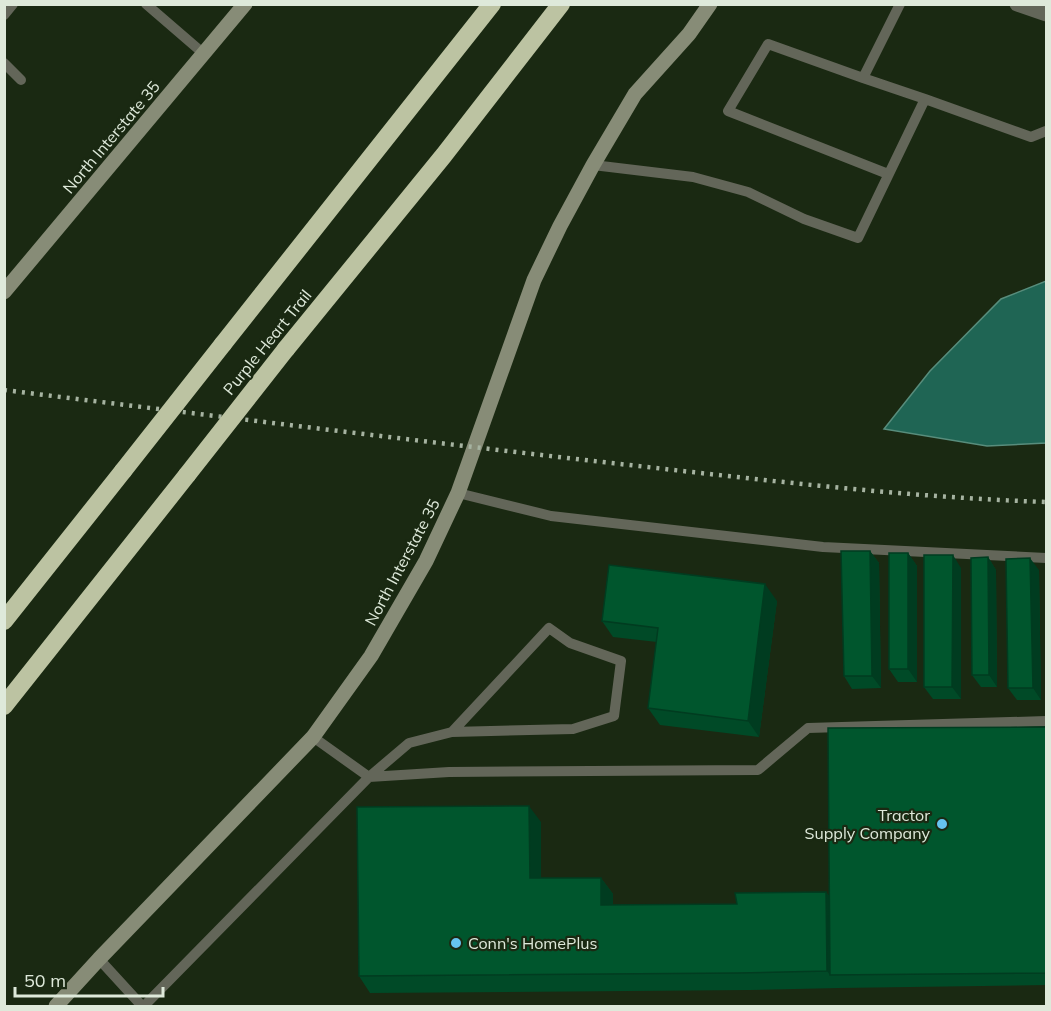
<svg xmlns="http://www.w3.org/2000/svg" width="1051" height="1011" viewBox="0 0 1051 1011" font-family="Mulish,sans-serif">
	<rect width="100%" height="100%" fill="#1a2912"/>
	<path fill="#1f6554" stroke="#588d7c" stroke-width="1.5" d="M1046,281V443L987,446L884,429L930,371L1001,299Z"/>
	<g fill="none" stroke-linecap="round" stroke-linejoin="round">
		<path stroke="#636659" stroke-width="10" d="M146,4L204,54
			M4,15L13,4
			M4,63L21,80
			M863,78L768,44L728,111L888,174
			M925,99L1031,137L1046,131
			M593,165L693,177L748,192L804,219L858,238L925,99L863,78L900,4
			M458,493L551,516L823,547L1046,558
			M313,737L369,777L449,772L758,770L808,728L1046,721
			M99,959L142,1006
			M144,1006L369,777L409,743L452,732L549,628L570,643L621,661L614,716L573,729L452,732"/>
		<path stroke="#636659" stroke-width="15" d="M1017,4L1046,14"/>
		<path stroke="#878c77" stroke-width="15" d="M4,292L245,4
			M56,1006L99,959L313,737L371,656L426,561L458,493L534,280L560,226L593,165L635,94L689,34L710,4"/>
		<path stroke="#bcc3a2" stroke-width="18" d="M223,344L492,4
			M286,349L444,155L561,4
			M4,621L123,471
			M4,706L187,475"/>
		<path stroke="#a6b3a1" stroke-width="4.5" stroke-dasharray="3 6" stroke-linecap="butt" d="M4,390C207,415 409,440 611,463C756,479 901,497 1046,502"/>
		<path stroke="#bcc3a2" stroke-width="18" d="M123,471L223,344
			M187,475L286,349"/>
	</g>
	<path fill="#004a27" d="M870,551L879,563L881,688L852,689L844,676Z
		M908,553L917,566V682H898L889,669Z
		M988,557L996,570L997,687H981L972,675Z
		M961,568V699H933L924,687Z
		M1039,570L1041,700H1017L1008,688Z
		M777,601L759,737L660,725L648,708L657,642L613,637L602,621Z
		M1047,727V985L839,988L749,990L370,993L359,976L541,822V878H601L613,894V905L737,904L826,892L829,896Z"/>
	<path fill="#003c20" d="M870,551L879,563L881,688L872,676Z
		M908,553L917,566V682L908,669Z
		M953,555L961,568V699L952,687Z
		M988,557L996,570L997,687L989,675Z
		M1030,558L1039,570L1041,700L1033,688Z
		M765,584L777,601L759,737L748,721Z
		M529,806L541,822V894L530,878Z
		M601,878L613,894V922L601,905Z
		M826,892L838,908L830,975L827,971Z"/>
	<path fill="#00562d" stroke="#003c20" stroke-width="1.5" d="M841,551H870L872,676H844Z
		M889,553H908V669H889Z
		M924,555H953L952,687H924Z
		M988,557L989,675H972L971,558Z
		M1030,558L1033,688H1008L1006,559Z
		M609,565L765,584L748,721L648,708L658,628L602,621Z
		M1047,727V973L830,975L828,728Z
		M529,806L530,878H601V905L737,904L735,893L826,892L827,971L738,973L359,976L357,807Z"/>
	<g fill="#66c4ef" stroke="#1a2912" stroke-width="2">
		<circle cx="942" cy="824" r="6"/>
		<circle cx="456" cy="943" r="6"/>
	</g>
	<g text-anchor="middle" stroke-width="4.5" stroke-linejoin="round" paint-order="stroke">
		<g font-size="16" fill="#dee9da" stroke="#1a2912">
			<text transform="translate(111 137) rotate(-50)" y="6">North Interstate 35</text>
			<text transform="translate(267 342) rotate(-51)" y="6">Purple Heart Trail</text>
			<text transform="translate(402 562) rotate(-62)" y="6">North Interstate 35</text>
		</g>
		<g font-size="16" fill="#dee9da" stroke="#1a2912" text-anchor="end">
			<text x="930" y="821">Tractor<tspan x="930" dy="18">Supply Company</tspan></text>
			<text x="468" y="949" text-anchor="start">Conn's HomePlus</text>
		</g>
	</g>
	<rect width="1051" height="1011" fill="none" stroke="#dee9da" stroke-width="12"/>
	<path d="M15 987v9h148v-9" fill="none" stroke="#dee9da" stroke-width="3"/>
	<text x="24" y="987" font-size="18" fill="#dee9da" stroke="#1a2912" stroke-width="4.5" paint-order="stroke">50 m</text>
</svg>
